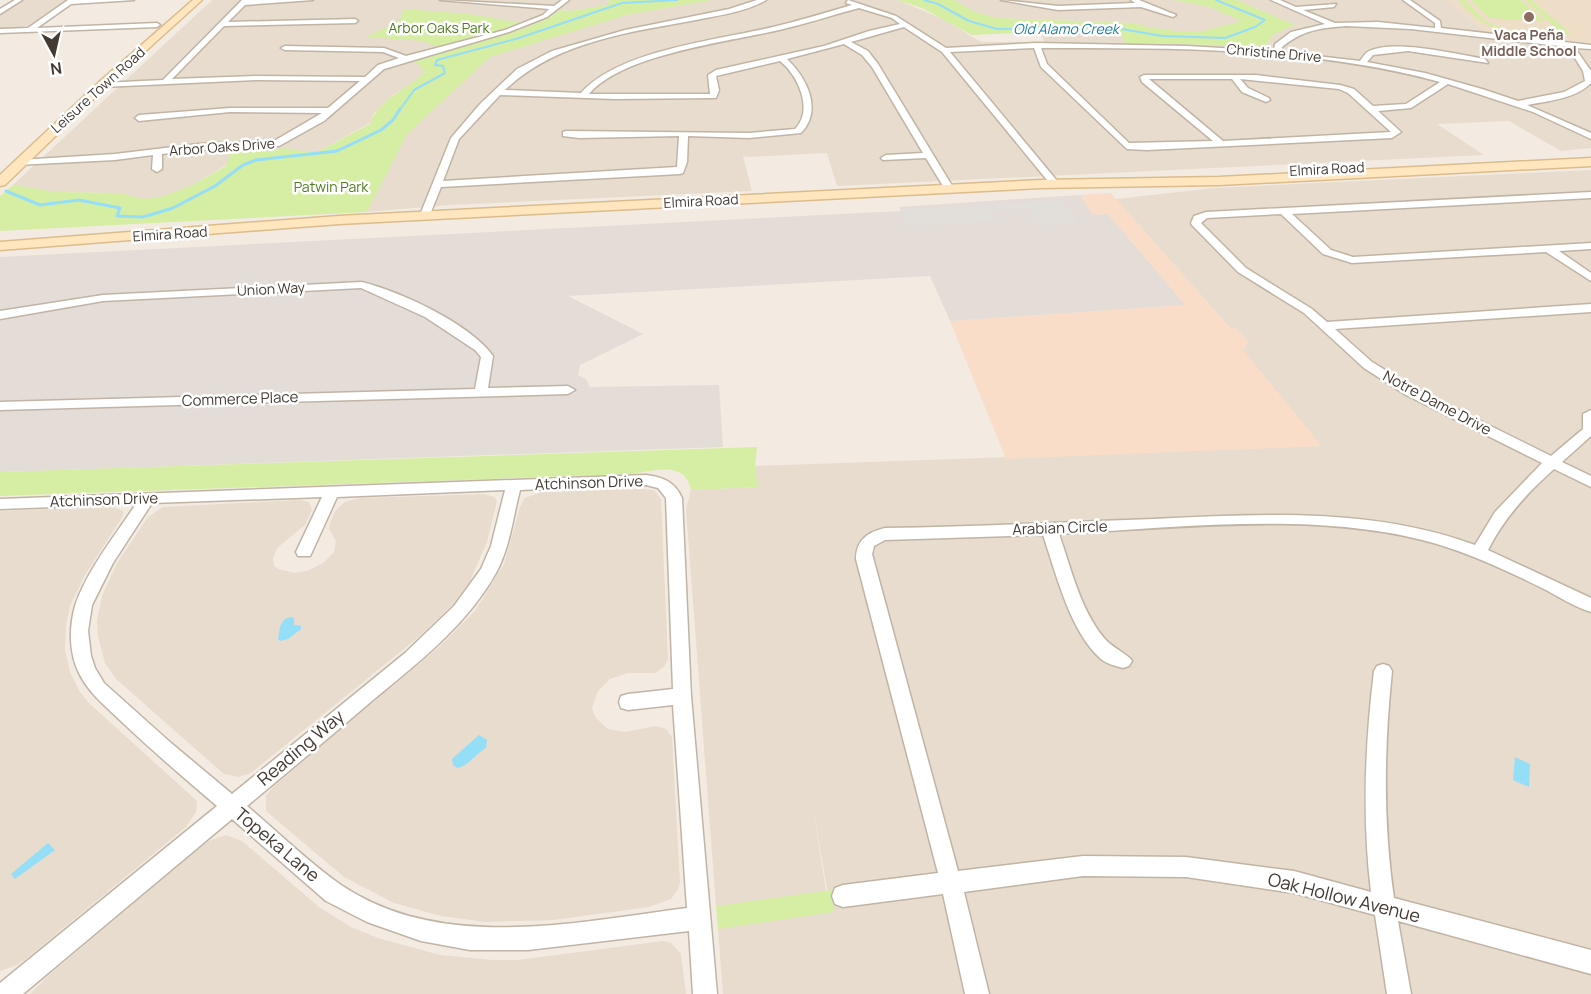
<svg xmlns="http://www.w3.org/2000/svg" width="1591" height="994" viewBox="0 0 1591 994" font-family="Manrope,sans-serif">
	<rect width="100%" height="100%" fill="#f3ebe1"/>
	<path fill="#e7dcce" d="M24,0H67L28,26L0,30V15Z
		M212,0H610L607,5L570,11L561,10L545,20L514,32L409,60L418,64L425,72L416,81L393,95L374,113L370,123L315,153L285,148L270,151L251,150L193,185L164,196L143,199L120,193L58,192L13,185Z
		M712,0H898L945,20L981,42H1044L1041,32L1120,34L1126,43L1265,46L1274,34L1294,25L1237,0H1449L1486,33L1591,44V148L1561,151L1509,121L1437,124L1484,155L837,186L827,153L748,157L743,156L752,191L450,205L367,212L407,134L490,57L626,15Z
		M954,0H1174L1210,7L1243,21L1203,31H1176L1148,27L1135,23L997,18L975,12Z
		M1591,170V994H723L718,929L831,912L812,802L826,891L716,906L686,509L691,490L758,487L755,466L1321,446L1242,350L1248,342L1236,328H1230L1116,199L1214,188Z
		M641,489L654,490L661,499L668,659L664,667L655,673H628L610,679L598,691L592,708L596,718L608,729L625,732L656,726L666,729L672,737L680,882L678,889L671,899L649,907L554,920L485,922L441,916L394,903L344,877L266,811V796L275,785L439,647L475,611L504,564L520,507L525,498L542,492Z
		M485,494L494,497L497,501L487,542L470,581L452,605L421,635L251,773L238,777L224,774L116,679L105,663L98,636L97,621L102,596L117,563L148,517L163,507L300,500L309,502L312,510L305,525L277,548L273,558L274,566L278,569L295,573L307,571L323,563L334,552L336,541L329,529L330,523L335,511L345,502L360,498Z
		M113,507L123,511V516L85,575L70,606L66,625L65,650L70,672L80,692L90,704L197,801L196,812L186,827L26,959L17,965L0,971V511Z
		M226,835L242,841L319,907L351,927L378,938L440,955L493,960H518L663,941L671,943L681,954L686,994H30L48,976L202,846L211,840Z"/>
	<path fill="#f9ddc8" d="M1111,193L1230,328H1236L1249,342L1243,350L1322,446L1006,459L950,321L1184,305L1108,214L1093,215L1080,195Z"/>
	<path fill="#e4dcd6" d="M1080,195L1093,215L1108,214L1185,305L950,321L930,276L568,296L643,334L580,365L578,375L586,379L590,387L719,385L723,447L0,472V257L901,211L899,207Z"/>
	<path fill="#eedec8" d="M1449,0H1591V44L1486,33Z"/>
	<path fill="#d6eda4" d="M610,0H712L626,15L490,57L407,134L367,212L0,231V196L13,185L58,192L120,193L143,199L164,196L193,185L226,166L232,149L270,151L285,148L315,153L370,124C379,98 407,90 425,72L418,64L408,60L514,32L545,20L561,10L570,11L607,5Z
		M898,0H954L975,12L997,18L1135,23L1148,27L1176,31H1203L1242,21L1210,7L1174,0H1237L1295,25L1274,34L1265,46L1126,43L1120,34L1041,32L972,35L922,8Z
		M1459,0H1465C1472,7 1478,15 1486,21C1501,31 1536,35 1553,28V25L1525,0H1531L1571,34H1564L1559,30C1538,38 1498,33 1479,20C1472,15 1465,7 1459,0Z
		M1471,0H1520L1545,21L1489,18Z
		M404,9L470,14L521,23L486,35L438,47L423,41L366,37L399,21Z
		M757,447L755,466L758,487L691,490C685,459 651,472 631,474L0,496V472Z
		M831,890L834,912L718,929L716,906Z"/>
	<path fill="#e2deda" d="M1064,200L1078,223L1039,225L1028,209L989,211L994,221L909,226L901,209Z"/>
	<path fill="#94def8" d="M290,617L294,618V625L301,626V629L288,639L280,641L278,639C280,630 279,620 290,617Z
		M479,735L487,740L486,748C475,754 469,766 457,768L453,765L452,759Z
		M1515,757L1530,764L1529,787L1513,780Z
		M48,843L55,850L15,879L11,874Z"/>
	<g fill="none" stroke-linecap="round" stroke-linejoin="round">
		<path stroke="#94def8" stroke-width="2" d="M924,0L938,4L969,21L997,29L1110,27L1162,36L1225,38L1255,27L1265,20L1216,0
			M399,111L414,90L445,73L443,66L435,65L437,60L519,38L622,3L677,0"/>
		<path stroke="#94def8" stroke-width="3" d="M6,191L40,205L79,200L120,208L117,216L143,217L173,208L215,186L243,165L256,160L337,151L381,130L393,120L400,109"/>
		<defs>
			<path id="street" d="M15,0H22L0,14V9Z
				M68,0H134L71,4L37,28L157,23L160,25L157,27L0,33V29L28,28Z
				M242,0H313L245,5L228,22L355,19L358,21L355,23L224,26L172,79L256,76L365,77L378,65L399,58L383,52L285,50L281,48L285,46L384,48L406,56L505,30L543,15L549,9L440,0L554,6L562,0H569L547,17L509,32L384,69L324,121L279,146L198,150L162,154V169L157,172L152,169L153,155L115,160L16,165V161L19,160L115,154L198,144L274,141L322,113L230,112L139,121L135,118L139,115L230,108H328L360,81L256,80L102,87L98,85L102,83L163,80Z
				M757,0H766C746,12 719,15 696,20C630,32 554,42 505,90L581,93C620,49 721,40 777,26C802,20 827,12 852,5L846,3L848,0L896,16L946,48L1036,43L1187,46L1274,51L1275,44L1291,32L1325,24L1271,0H1280L1296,7L1336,4L1334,7L1303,10L1335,23L1378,22L1435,28V23L1403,0H1410L1440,21L1441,28L1591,45V49L1575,48L1591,71V83C1575,99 1548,101 1527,105L1591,133V139L1533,112L1448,84L1411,108L1378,111L1401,132L1392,138L1147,150L1127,149L1041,67L1034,48L950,52L1058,182V186H1052L942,52L904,27L851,42L868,51L878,64L954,189L952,191H946L926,158L883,160L881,158L886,155L923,153L872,67L862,55L844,44L787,59C807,78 823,110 801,133L749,138L688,136L687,162L683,173L680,174L441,187L429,217L420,215L451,138L480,104L517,69L552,51L625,30L729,9ZM859,8L892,18L900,24L869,31L824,46L716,70L708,75L710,94H589C623,54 728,42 779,30C806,24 832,15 859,8ZM1346,26L1411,29L1568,47L1583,71L1585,81L1564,92L1518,101L1482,89L1425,73L1367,62L1373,55L1408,51L1488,63L1485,59C1456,54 1395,39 1369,51C1365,53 1363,57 1360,61L1282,52V47C1303,30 1320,28 1346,26ZM1041,48C1173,48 1312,47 1440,82L1406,104L1373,106L1354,89L1340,85L1256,75H1144L1140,77L1142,82L1213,141L1129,143L1047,64ZM780,61C798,75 814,110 795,129L749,133L566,131L563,132V136L579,138L679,136L677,167L443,181L459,139L500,95L615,99L713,98H716L719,90L716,76ZM1149,79H1232L1242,92L1266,102L1270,100L1269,98L1248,88L1240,79L1339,89L1348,93L1391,132L1223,141Z
				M1001,0L1058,6L1135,3L1131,0H1139L1176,15L1173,17L1141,7L1058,10Z
				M1591,192V198L1292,214L1331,250L1353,257L1591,243V249L1559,251L1591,273V281L1546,252L1352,263L1323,254L1281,214L1207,218L1201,223L1246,268L1312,309L1327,322L1591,304V312L1335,329L1372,362L1416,389L1551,456L1583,429V414L1591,410V436L1562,462L1591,476V487L1554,469C1527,493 1504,518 1488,550L1591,598V612C1574,607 1558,596 1542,588C1508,571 1473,555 1437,544C1320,510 1179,528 1059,534C1071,568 1080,609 1104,638C1111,647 1128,654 1132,661L1129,666L1123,668C1116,666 1107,664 1101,659C1070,632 1056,573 1043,535L885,540L874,546L872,554L958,871L1083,856L1186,857L1294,871L1371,892C1362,818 1365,745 1374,671L1377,666L1383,664L1389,666L1392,671C1384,748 1383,822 1394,898L1591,950V974L1398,921L1411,994H1387L1375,915L1294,893L1186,877L1083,876L964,892L989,994H965L943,894L843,907L835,904L832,896L835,888L843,885L938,873L856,559C856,540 868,532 885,528C975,527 1064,522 1154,519C1262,514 1371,507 1475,545L1495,512L1542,463L1406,395L1364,368L1304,313L1238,272L1192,225L1191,223L1194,216L1206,212Z
				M362,282C401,292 469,323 493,356L488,388L568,386L575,390L568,394L0,410V402L475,389L481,357L475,350L425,317L361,288L103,301L0,319V311L103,295Z
				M646,475C663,477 675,482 682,498L691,696L717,994H693L689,931L528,950H470L421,941L367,922L326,901L232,819L23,994H0V983L217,806C185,779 154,752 124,724C108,708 89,694 79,673C69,653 69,628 75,606C86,572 116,534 136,504L0,509V499ZM646,485L658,488L666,498L673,689L628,694L621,696L619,702L621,708L628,710L673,705L687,908C576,922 442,953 341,885C308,862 278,832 247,806C289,771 331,736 373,700C418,663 467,625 496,573C510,547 513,517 520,490ZM505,490L491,546L481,569L454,606L405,653L232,794L171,743L104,683L95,668L91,656L88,631L92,605L113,563L152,503L322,497L296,552L298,556H310L312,552L337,497Z"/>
			<path id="secondary" d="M193,0H202L106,87L5,185L0,186V175L98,83Z
				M1591,158V166L1219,185L1041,188L339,224L0,250V242L339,216L1041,180L1219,177Z"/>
		</defs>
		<use href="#street" stroke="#c1b4a5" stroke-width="3"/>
		<use href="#secondary" stroke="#dbbc8c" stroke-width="3"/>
		<use href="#street" fill="#fff" fill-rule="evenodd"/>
		<use href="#secondary" fill="#ffe6bf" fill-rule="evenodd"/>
	</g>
	<circle fill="#8d6e63" stroke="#fff" stroke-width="2" cx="1529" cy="17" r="6"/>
	<g text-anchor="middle" stroke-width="5" stroke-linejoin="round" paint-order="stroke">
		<g font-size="14" fill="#4f7c1f" stroke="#fff">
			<text x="439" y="33">Arbor Oaks Park</text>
			<text x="331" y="192">Patwin Park</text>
		</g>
		<g font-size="14" font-style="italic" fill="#1d7da2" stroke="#fff">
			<text x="1066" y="34">Old Alamo Creek</text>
		</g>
		<g font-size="14" font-weight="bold" fill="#785e54" stroke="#fff">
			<text x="1529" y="40">Vaca Peña<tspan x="1529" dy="16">Middle School</tspan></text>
		</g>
		<g font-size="14" fill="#443a31" stroke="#fff">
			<text transform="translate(1274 53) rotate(5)" y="5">Christine Drive</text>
			<text transform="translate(98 90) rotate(-42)" y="5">Leisure Town Road</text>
			<text transform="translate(222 147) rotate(-4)" y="5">Arbor Oaks Drive</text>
			<text transform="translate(1327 169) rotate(-3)" y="5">Elmira Road</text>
			<text transform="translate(701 201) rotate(-3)" y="5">Elmira Road</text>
			<text transform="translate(170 234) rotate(-4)" y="5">Elmira Road</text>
			<text transform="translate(271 289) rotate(-3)" y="5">Union Way</text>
		</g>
		<g font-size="15" fill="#443a31" stroke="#fff">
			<text transform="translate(240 399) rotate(-2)" y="5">Commerce Place</text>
			<text transform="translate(1437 403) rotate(28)" y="5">Notre Dame Drive</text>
			<text transform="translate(589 483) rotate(-2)" y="5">Atchinson Drive</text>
			<text transform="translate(104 500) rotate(-2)" y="5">Atchinson Drive</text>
			<text transform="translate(1060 528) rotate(-2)" y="5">Arabian Circle</text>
		</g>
		<g font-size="18" fill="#443a31" stroke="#fff">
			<text transform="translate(301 748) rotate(-40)" y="6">Reading Way</text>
			<text transform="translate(277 845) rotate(40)" y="6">Topeka Lane</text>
			<text transform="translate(1344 898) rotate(14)" y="6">Oak Hollow Avenue</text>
		</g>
	</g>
	<g transform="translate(54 54) rotate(172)" stroke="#ffffff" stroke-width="4.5" paint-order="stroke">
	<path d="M0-4.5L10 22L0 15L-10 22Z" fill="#443a31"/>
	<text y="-9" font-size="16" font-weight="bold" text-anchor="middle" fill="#443a31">N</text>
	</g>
</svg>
